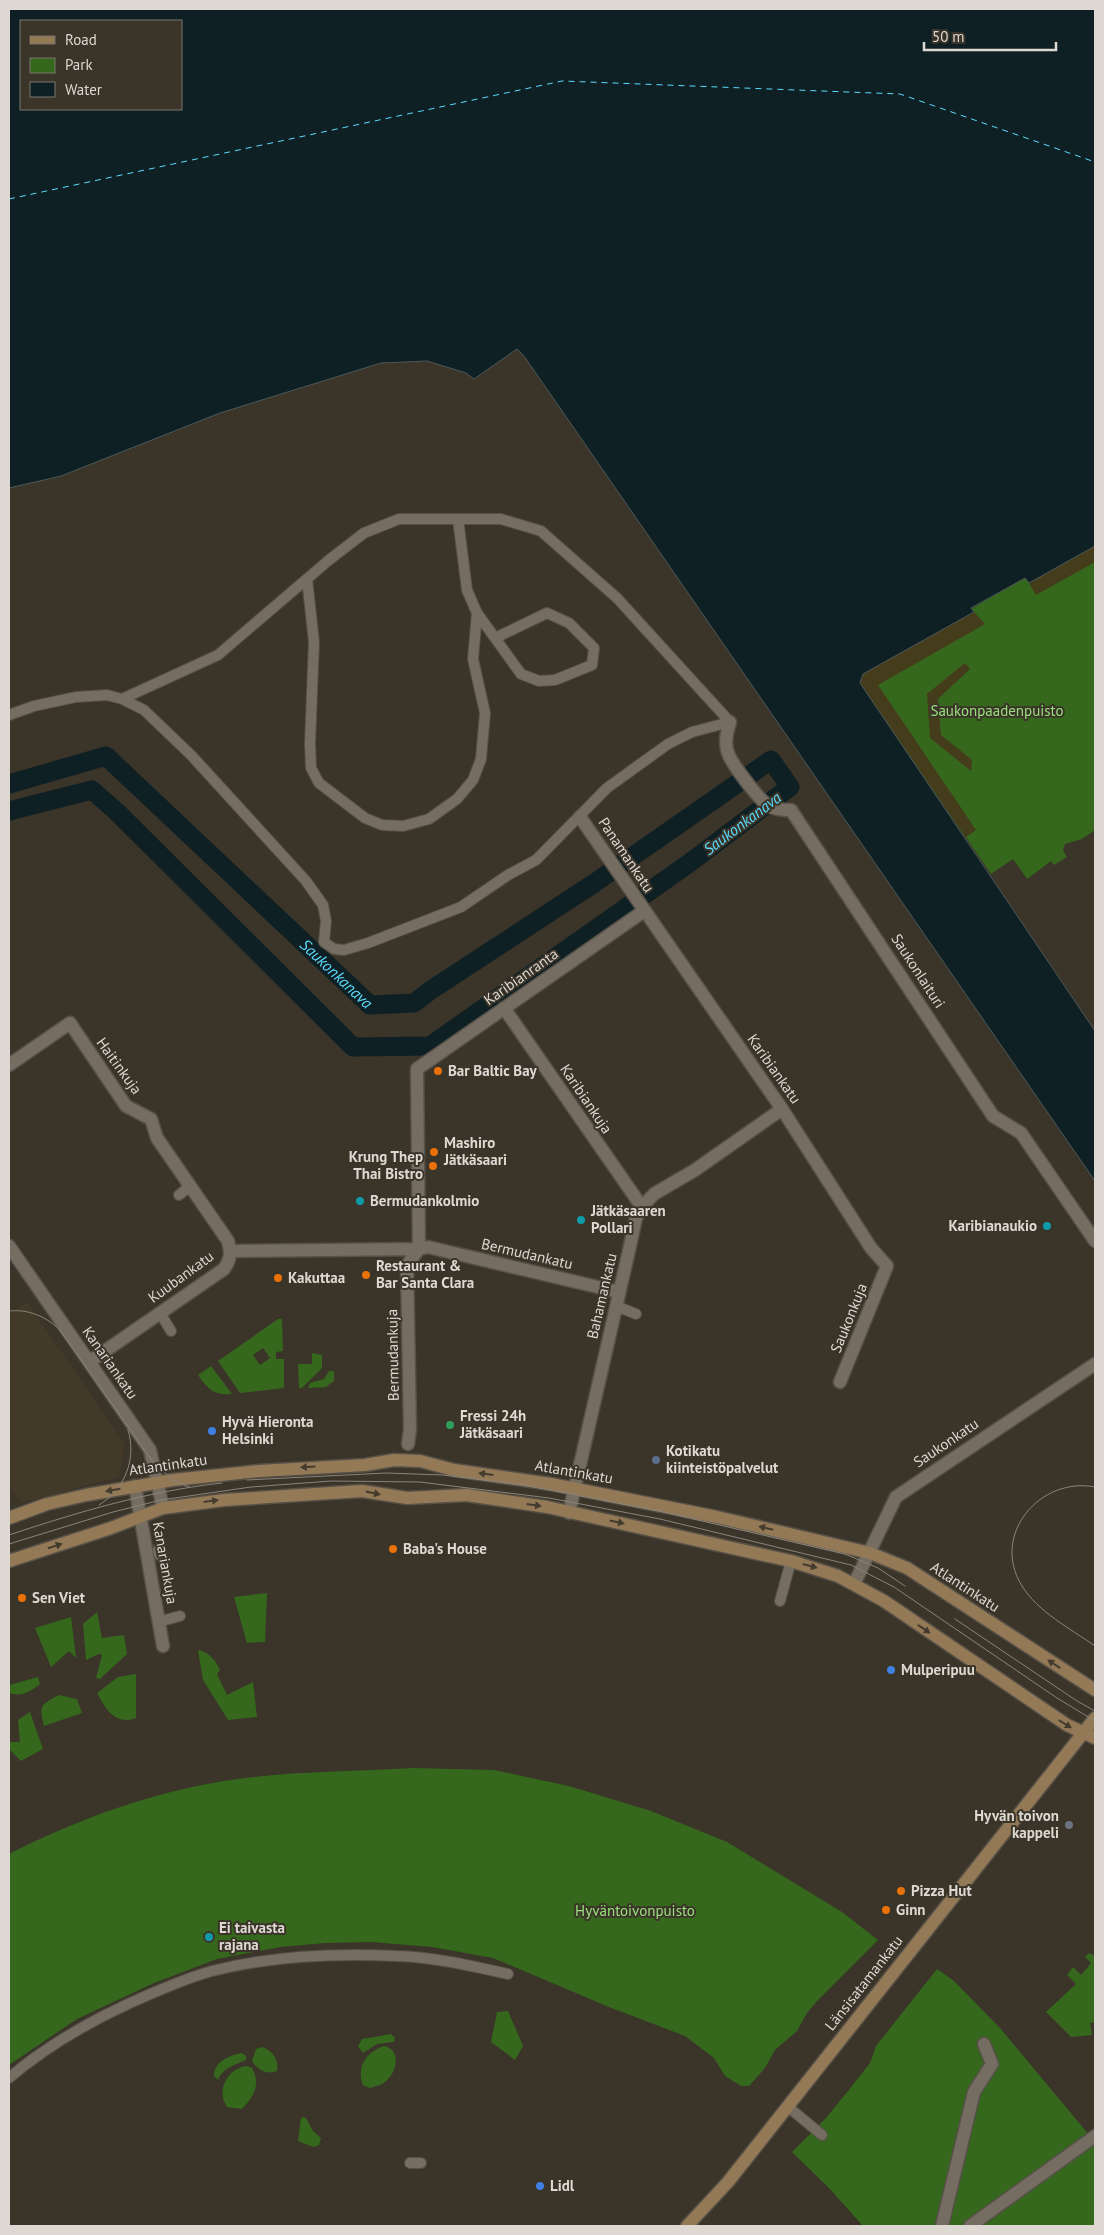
<svg xmlns="http://www.w3.org/2000/svg" width="1104" height="2235" viewBox="0 0 1104 2235" font-family="'PT Sans',sans-serif">
	<rect width="100%" height="100%" fill="#3a3429"/>
	<path fill="#433928" d="M27,1302L125,1444L119,1477L21,1503L9,1485V1315Z"/>
	<path fill="#35681d" fill-rule="evenodd" d="M1095,546V830L1082,839L1065,844L1063,850L1067,857L1054,865L1051,861L1027,879L1013,859L991,874L860,683L863,674L974,613L971,609L1026,577L1029,583Z
		M278,1319H282L283,1351L276,1352V1359H284V1388L240,1393L218,1361ZM263,1348L270,1358L260,1365L253,1355Z
		M312,1353L322,1355V1368L302,1388H299L298,1364H312Z
		M211,1366L232,1394C214,1396 208,1389 198,1375Z
		M329,1371H334V1381L326,1387L308,1388L310,1383L324,1379Z
		M267,1593L265,1642L247,1643L234,1597Z
		M97,1612L102,1638L124,1635L127,1654L100,1679L96,1678L102,1655L99,1654L86,1660L83,1624Z
		M71,1617L76,1658L69,1651L51,1667L35,1628Z
		M198,1650C209,1652 216,1661 220,1670L217,1674L227,1695L253,1682L257,1717L228,1720L203,1680Z
		M136,1674V1718C115,1726 105,1708 97,1693L118,1677Z
		M38,1677L40,1684C30,1692 21,1697 9,1693V1685Z
		M59,1695L77,1699L82,1713L44,1726C39,1705 40,1705 59,1695Z
		M30,1712L43,1749L21,1761L9,1749V1742H20L18,1720Z
		M413,1768L494,1770L569,1786L651,1811L727,1842L842,1912L878,1940L817,2001L807,2013L797,2031L775,2050L765,2068L749,2086H741L725,2076L714,2058L685,2036L609,2007L493,1958L432,1947L371,1942L325,1943L280,1947L217,1959L154,1983L77,2019L9,2065V1854C76,1820 149,1793 224,1781C286,1771 350,1772 413,1768Z
		M1089,1953L1095,1956V2022L1090,2023L1092,2035L1071,2037L1046,2012L1076,1984L1067,1975L1073,1967L1081,1975L1091,1963L1085,1957Z
		M937,1969L954,1981L1000,2028L1095,2142V2226H863L829,2188L792,2152L826,2118L848,2091L870,2063L876,2046Z
		M508,2011L523,2046L515,2060L491,2042L497,2012Z
		M391,2034L395,2038L394,2042L377,2044L363,2053L358,2046L362,2039Z
		M384,2046C400,2049 398,2069 388,2079C383,2085 377,2086 370,2088L363,2085C356,2067 366,2052 384,2046Z
		M262,2047C273,2051 279,2060 277,2071C266,2075 258,2070 252,2061L256,2049Z
		M242,2053L246,2056V2060C233,2066 224,2067 218,2080L214,2076C214,2062 229,2055 242,2053Z
		M246,2066L252,2068C261,2084 254,2097 242,2109L227,2107C216,2091 227,2069 246,2066Z
		M303,2117L306,2118L313,2131L321,2138L319,2145L313,2147L298,2141L301,2118Z"/>
	<path fill="#453c1c" d="M1095,546V562L1036,595L1029,583Z
		M974,612L985,624L878,685L976,830L966,837L860,683L863,674Z
		M965,663L970,669L938,699L941,735L972,760L971,771L930,738L927,694Z"/>
	<path fill="#0f2024" stroke="#4d5858" fill-rule="evenodd" d="M9,9H1095V546L1029,583L1025,578L971,608L974,612L863,674L860,683L1095,1031V1181L524,356L517,349L474,379L466,373L427,361L381,363L220,413L61,476L9,488ZM21,21H181V109H21Z"/>
	<g fill="none" stroke-linecap="round" stroke-linejoin="round">
		<path stroke="#0f2024" stroke-width="19" id="s1" d="M9,784L106,756L370,1005L414,1003L431,990L593,884L771,760L790,787L688,864L430,1046L353,1047L118,813L92,790L9,811"/>
		<path stroke="#5adbfd" stroke-width="1" stroke-dasharray="6 5" stroke-linecap="butt" d="M9,199L562,81L900,94L1095,162"/>
		<defs>
			<path id="lane" d="M458,519L467,590L477,613L521,674L539,681L555,680L592,665L594,648L569,623L547,613L495,638
				M307,579L314,642L310,744L311,768L319,783L365,818L382,825L403,826L429,819L457,799L473,780L481,759L485,713L473,659L477,613
				M9,715L34,706L76,697L107,695L122,699L144,710L191,755L306,881L323,905L326,921L324,942L334,949L344,950L368,943L461,907L508,875L536,860L607,788L668,744L692,732L730,722L617,598L541,531L501,519H399L364,533L329,560L218,655L122,699
				M179,1195L190,1186
				M616,1306L636,1314
				M160,1313L171,1331
				M780,1601L791,1561
				M158,1622L180,1616
				M9,2078C51,2042 97,2017 148,1995C169,1986 190,1977 212,1971C271,1956 335,1953 396,1956C434,1957 472,1966 508,1974
				M787,2106L822,2135
				M410,2163H421"/>
			<path id="street" d="M730,722C727,732 724,743 728,753C731,763 759,800 768,805C775,810 784,810 791,810L993,1116L1021,1133L1095,1241
				M580,817L782,1109L871,1248L887,1266L840,1382
				M504,1008L642,1207
				M9,1065L70,1023L126,1106L151,1119L157,1138L228,1241C231,1253 231,1259 224,1269L89,1362
				M9,1246L150,1450L163,1508
				M231,1251L419,1249L417,1069L644,911
				M408,1444L410,1429L407,1265L419,1249L428,1247L619,1292
				M135,1486L163,1646
				M569,1513L630,1246L636,1218L642,1207L654,1194L695,1170L782,1109
				M159,1550L160,1554
				M854,1584L896,1497L1095,1364
				M942,2226L974,2092L992,2064L984,2044
				M970,2226L1095,2136"/>
			<path id="secondary" d="M9,1518L47,1504L86,1495L173,1480L259,1471L365,1465L394,1460L420,1461L454,1470L551,1484L717,1517L870,1553L907,1568L1095,1690
				M9,1561L111,1528L163,1508L224,1500L362,1491L407,1498L466,1495L547,1507L791,1561L838,1576L884,1601L1067,1725L1095,1738
				M687,2226L728,2182L1095,1718"/>
		</defs>
		<use href="#lane" stroke="#565047" stroke-width="12"/>
		<use href="#street" stroke="#565047" stroke-width="15"/>
		<use href="#secondary" stroke="#565047" stroke-width="15"/>
		<use href="#lane" stroke="#756d61" stroke-width="10"/>
		<use href="#street" stroke="#756d61" stroke-width="12"/>
		<use href="#secondary" stroke="#947956" stroke-width="12"/>
		<path stroke="#89847b" stroke-width="1" d="M9,1311C28,1309 45,1316 59,1329L153,1462L173,1480L189,1487
			M247,1480L386,1473L443,1475L523,1485L659,1511L845,1554L878,1568L905,1586
			M1095,1487C1040,1476 990,1535 1022,1586C1038,1612 1071,1629 1095,1646
			M99,1505C125,1489 137,1459 128,1430
			M9,1535C78,1512 149,1491 222,1483
			M9,1544L113,1512L161,1500L251,1487L331,1481L420,1482L549,1498L660,1519L851,1565L894,1587L1057,1698L1095,1721
			M955,1619L1077,1701L1095,1711"/>
	</g>
	<defs><path id="oneway-solid" d="M-6-.8H1V-3.2L6.5 0L1 3.2V.8H-6Z" transform="scale(1.25)"/></defs>
	<g fill="#433b2e">
		<use href="#oneway-solid" transform="translate(308 1467) rotate(177)"/>
		<use href="#oneway-solid" transform="translate(486 1474) rotate(-173)"/>
		<use href="#oneway-solid" transform="translate(113 1490) rotate(170)"/>
		<use href="#oneway-solid" transform="translate(373 1493) rotate(12)"/>
		<use href="#oneway-solid" transform="translate(211 1501) rotate(-7)"/>
		<use href="#oneway-solid" transform="translate(534 1505) rotate(8)"/>
		<use href="#oneway-solid" transform="translate(617 1522) rotate(12)"/>
		<use href="#oneway-solid" transform="translate(766 1528) rotate(-167)"/>
		<use href="#oneway-solid" transform="translate(55 1546) rotate(-18)"/>
		<use href="#oneway-solid" transform="translate(810 1566) rotate(15)"/>
		<use href="#oneway-solid" transform="translate(924 1629) rotate(34)"/>
		<use href="#oneway-solid" transform="translate(1054 1664) rotate(-147)"/>
		<use href="#oneway-solid" transform="translate(1065 1724) rotate(32)"/>
	</g>
	<g fill="#e8710a" stroke="#3a3429" stroke-width="2">
		<circle cx="438" cy="1071" r="5"/>
		<circle cx="434" cy="1152" r="5"/>
		<circle cx="433" cy="1166" r="5"/>
		<circle cx="366" cy="1275" r="5"/>
		<circle cx="278" cy="1278" r="5"/>
		<circle cx="393" cy="1549" r="5"/>
		<circle cx="22" cy="1598" r="5"/>
		<circle cx="901" cy="1891" r="5"/>
		<circle cx="886" cy="1910" r="5"/>
	</g>
	<g fill="#0f9aa8" stroke="#3a3429" stroke-width="2">
		<circle cx="360" cy="1201" r="5"/>
		<circle cx="581" cy="1220" r="5"/>
		<circle cx="1047" cy="1226" r="5"/>
		<circle cx="209" cy="1937" r="5"/>
	</g>
	<circle fill="#2e9e5b" stroke="#3a3429" stroke-width="2" cx="450" cy="1425" r="5"/>
	<g fill="#3f7fe0" stroke="#3a3429" stroke-width="2">
		<circle cx="212" cy="1431" r="5"/>
		<circle cx="891" cy="1670" r="5"/>
		<circle cx="540" cy="2186" r="5"/>
	</g>
	<circle fill="#5c6f8a" stroke="#3a3429" stroke-width="2" cx="656" cy="1460" r="5"/>
	<circle fill="#6b7280" stroke="#3a3429" stroke-width="2" cx="1069" cy="1825" r="5"/>
	<g text-anchor="middle" stroke-width="4" stroke-linejoin="round" paint-order="stroke">
		<g font-size="15" fill="#99e17c" stroke="#3a3429">
			<text x="997" y="716">Saukonpaadenpuisto</text>
			<text x="635" y="1916">Hyväntoivonpuisto</text>
		</g>
		<g font-size="15" fill="#ddd9d2" stroke="#3a3429">
			<text transform="translate(626 855) rotate(56)" y="5">Panamankatu</text>
			<text transform="translate(918 971) rotate(57)" y="5">Saukonlaituri</text>
			<text transform="translate(521 977) rotate(-35)" y="5">Karibianranta</text>
			<text transform="translate(119 1066) rotate(54)" y="5">Haitinkuja</text>
			<text transform="translate(774 1069) rotate(55)" y="5">Karibiankatu</text>
			<text transform="translate(586 1099) rotate(56)" y="5">Karibiankuja</text>
			<text transform="translate(527 1254) rotate(13)" y="5">Bermudankatu</text>
			<text transform="translate(181 1277) rotate(-36)" y="5">Kuubankatu</text>
			<text transform="translate(602 1296) rotate(-77)" y="5">Bahamankatu</text>
			<text transform="translate(849 1318) rotate(-68)" y="5">Saukonkuja</text>
			<text transform="translate(393 1355) rotate(-91)" y="5">Bermudankuja</text>
			<text transform="translate(110 1363) rotate(55)" y="5">Kanariankatu</text>
			<text transform="translate(946 1443) rotate(-34)" y="5">Saukonkatu</text>
			<text transform="translate(168 1465) rotate(-8)" y="5">Atlantinkatu</text>
			<text transform="translate(574 1472) rotate(10)" y="5">Atlantinkatu</text>
			<text transform="translate(165 1563) rotate(80)" y="5">Kanariankuja</text>
			<text transform="translate(965 1587) rotate(33)" y="5">Atlantinkatu</text>
			<text transform="translate(864 1983) rotate(-52)" y="5">Länsisatamankatu</text>
		</g>
		<g font-size="15" font-weight="bold" fill="#ddd9d2" stroke="#3a3429" text-anchor="start">
			<text x="448" y="1076">Bar Baltic Bay</text>
			<text x="444" y="1148">Mashiro<tspan x="444" dy="17">Jätkäsaari</tspan></text>
			<text x="423" y="1162" text-anchor="end">Krung Thep<tspan x="423" dy="17">Thai Bistro</tspan></text>
			<text x="370" y="1206">Bermudankolmio</text>
			<text x="591" y="1216">Jätkäsaaren<tspan x="591" dy="17">Pollari</tspan></text>
			<text x="1037" y="1231" text-anchor="end">Karibianaukio</text>
			<text x="376" y="1271">Restaurant &amp;<tspan x="376" dy="17">Bar Santa Clara</tspan></text>
			<text x="288" y="1283">Kakuttaa</text>
			<text x="460" y="1421">Fressi 24h<tspan x="460" dy="17">Jätkäsaari</tspan></text>
			<text x="222" y="1427">Hyvä Hieronta<tspan x="222" dy="17">Helsinki</tspan></text>
			<text x="666" y="1456">Kotikatu<tspan x="666" dy="17">kiinteistöpalvelut</tspan></text>
			<text x="403" y="1554">Baba's House</text>
			<text x="32" y="1603">Sen Viet</text>
			<text x="901" y="1675">Mulperipuu</text>
			<text x="1059" y="1821" text-anchor="end">Hyvän toivon<tspan x="1059" dy="17">kappeli</tspan></text>
			<text x="911" y="1896">Pizza Hut</text>
			<text x="896" y="1915">Ginn</text>
			<text x="219" y="1933">Ei taivasta<tspan x="219" dy="17">rajana</tspan></text>
			<text x="550" y="2191">Lidl</text>
		</g>
		<g font-size="16" font-style="italic" fill="#5adbfd" stroke="#3a3429">
			<text transform="translate(742 823) rotate(-37)" y="6">Saukonkanava</text>
			<text dy="6" stroke="none"><textPath href="#s1" startOffset="418">Saukonkanava</textPath></text>
		</g>
	</g>
	<rect width="1104" height="2235" fill="none" stroke="#ddd9d2" stroke-width="20"/>
	<rect x="20" y="20" width="162" height="90" fill="#3a3429" stroke="#7b766d"/>
	<rect x="30" y="36" width="25" height="8" fill="#947956" stroke="#7b766d"/>
	<text x="65" y="45" font-size="15" fill="#ddd9d2">Road</text>
	<rect x="30" y="58" width="25" height="15" fill="#35681d" stroke="#7b766d"/>
	<text x="65" y="70" font-size="15" fill="#ddd9d2">Park</text>
	<rect x="30" y="82" width="25" height="15" fill="#0f2024" stroke="#7b766d"/>
	<text x="65" y="95" font-size="15" fill="#ddd9d2">Water</text>
	<path d="M924 42v8h132v-8" fill="none" stroke="#ddd9d2" stroke-width="2.5"/>
	<text x="932" y="42" font-size="15" fill="#ddd9d2" stroke="#3a3429" stroke-width="4" paint-order="stroke">50 m</text>
</svg>
